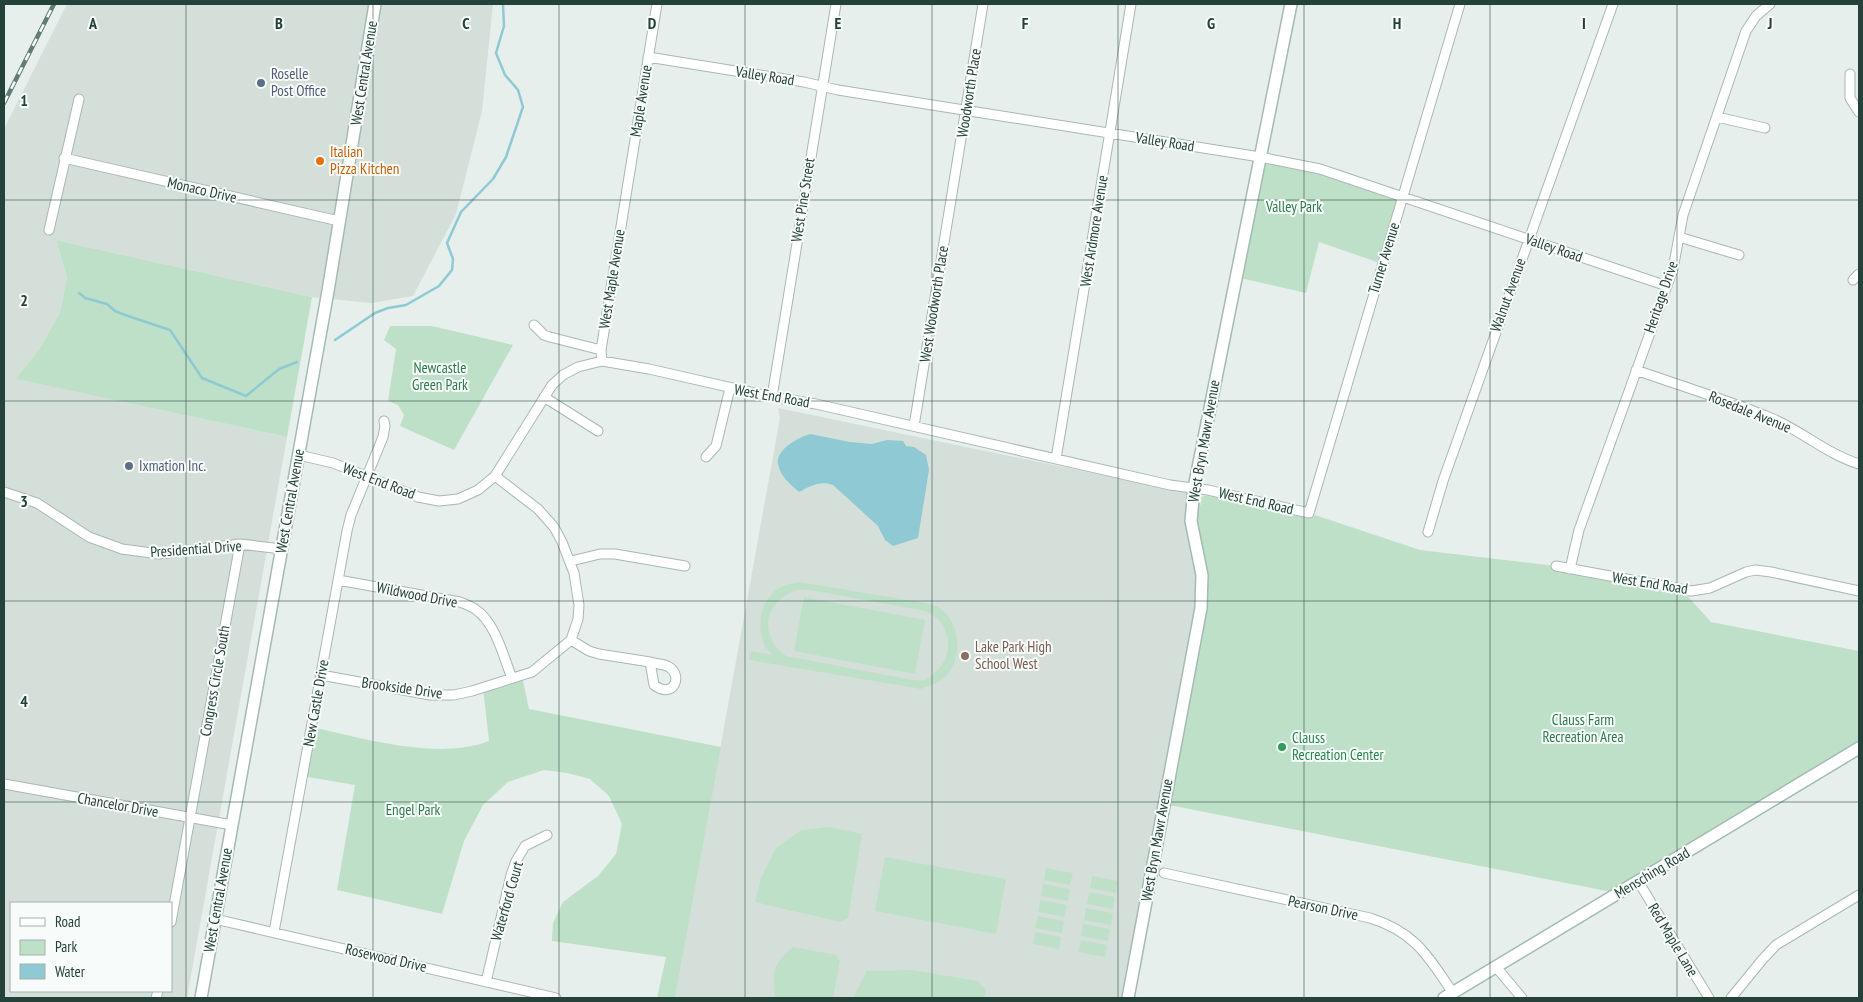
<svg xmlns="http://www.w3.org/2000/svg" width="1863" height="1002" viewBox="0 0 1863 1002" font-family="'PT Sans Narrow',sans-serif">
	<rect width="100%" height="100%" fill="#e6efeb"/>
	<path fill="#d4dfda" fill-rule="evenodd" d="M67,4H493L482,111L456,214L413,296L371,303L312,297L56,240L67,277L60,312L40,348L17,379L287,437L187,998H4V129ZM11,903H171V991H11Z
		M778,408L1203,496L1200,504L1202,575L1129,998H675L780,418Z"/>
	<path fill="#bfe0c8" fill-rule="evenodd" d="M1260,157L1403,197L1383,264L1319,242L1306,293L1236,277Z
		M56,240L312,297L287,437L16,379L40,348L60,312L67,277Z
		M390,326H432L513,345L454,450L400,426L404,415L398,405L388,401L396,349L384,340Z
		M1210,495L1309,513L1420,550L1556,566L1682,590L1711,622L1859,651V750L1617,893L1164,804L1201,608L1194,541L1198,513L1203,496Z
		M799,582L926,603C931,604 938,606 941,609C961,624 963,660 945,677C939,683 928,686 921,689L749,660L751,651L772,655C770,652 767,649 765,646C756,628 760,602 776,590C783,585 790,584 799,582ZM797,590H810L925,611C950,621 956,651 937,671C934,674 929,678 925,680C921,681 917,680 913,680L786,656C782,653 777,649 775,645C759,622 773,598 797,590Z
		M804,597L925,620L915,674L794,651Z
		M522,676L529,709L721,747L675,998H657L666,957L552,941L553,923L563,902L598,876L616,854L622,824L609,796L590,779L567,773L544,770L508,782L483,805L464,841L442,914L337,890L355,785L302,776L311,727C364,738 437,761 489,741L483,688Z
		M829,827L862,834L848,918L841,922L755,902L761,878L776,848L801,830Z
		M885,857L1006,879L996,934L875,911Z
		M1046,868L1073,873L1070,885L1044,880Z
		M1092,876L1118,881L1116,893L1090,888Z
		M1043,884L1070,889L1068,901L1041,896Z
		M1089,892L1115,897L1113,909L1087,904Z
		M1040,900L1067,905L1064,917L1038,912Z
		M1086,908L1113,913L1111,925L1084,920Z
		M1038,916L1064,921L1062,933L1035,928Z
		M1083,924L1110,929L1108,941L1081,936Z
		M1035,932L1061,937L1059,949L1033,944Z
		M1081,940L1107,945L1105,957L1078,952Z
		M793,947L836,955L840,961L833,998H777L775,997C773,971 772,964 793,947Z
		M912,970L978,981L986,990L984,998H853L867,971Z"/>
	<path fill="#8ec9d4" d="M810,434L850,442L872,444L887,440L903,441L906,446L914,447L926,455L929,470L918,538L893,546L885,540L878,526L833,485C821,480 810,486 799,492C791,485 780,476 778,464C775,450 799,437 810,434Z"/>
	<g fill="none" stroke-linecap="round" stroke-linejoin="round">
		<path stroke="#8ec9d4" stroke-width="2.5" d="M79,293L85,298L107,304L115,311L125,315L170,330L202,378L246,396L279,369L297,362
			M335,340L375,313L388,308L406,305L439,286L452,270L453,259L447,243L461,212L493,179L506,157L523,107L518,90L505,75L496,53L504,26L503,4"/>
		<defs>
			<path id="street" d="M648,57L804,82L838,90L1260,157L1320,169L1667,286
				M1850,74V98L1859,112
				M1717,117L1765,128
				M64,158L339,221
				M49,230L79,99
				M1679,237L1739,255
				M1853,280L1859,274
				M534,325L544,335L550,337L601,350
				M602,361L601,350L657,4
				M1636,370C1681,386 1727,400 1771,418C1802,431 1827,454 1859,464
				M544,397L598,431
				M772,397L836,4
				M914,426L983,4
				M299,455L333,463L418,497L439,501L458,499L478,490L495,476L552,385L563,375L578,367L602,361L649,369L772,397L816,404L1170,485L1208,490L1309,513L1460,4
				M706,457L716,446L730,388
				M1056,459L1131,4
				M4,492L37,503L89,537L122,549L159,554L240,544L282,549
				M1428,532L1443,481L1613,4
				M571,561L600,554H615L685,566
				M1556,566L1691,591L1710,588L1746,572L1755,570L1771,572L1859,591
				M1570,569L1579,530L1673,269L1683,215L1746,31L1756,16L1770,4
				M338,580L460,602C465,604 471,606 475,609C496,623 503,656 512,678
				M571,640L589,651L599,654L650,662L654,685C674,700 683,675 669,667C664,664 656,664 650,662
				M321,675L430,695H454L472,691L532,672L571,640L578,619L579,605L574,573L562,542L554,527L538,509L495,476
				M4,784L232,825
				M1164,873L1370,918C1415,932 1428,956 1453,993
				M1638,881L1709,998
				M215,919L556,998
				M171,922L240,544
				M274,932L347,531L351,515L383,437L385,426L384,421
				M1496,967L1522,998
				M486,982L511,875L516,861L525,846L547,835
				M156,998L158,991
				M1731,998L1762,960L1776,945L1859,895"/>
			<path id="secondary" d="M201,998L328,291L375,4
				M1128,998L1201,608L1202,575L1191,521L1194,488L1291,4
				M1444,998L1859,748"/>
		</defs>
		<use href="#street" stroke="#a8b8b2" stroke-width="11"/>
		<use href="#secondary" stroke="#a4bbb3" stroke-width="14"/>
		<use href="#street" stroke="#fff" stroke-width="9"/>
		<use href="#secondary" stroke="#fff" stroke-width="11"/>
		<defs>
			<path id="rail" d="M4,103L54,4"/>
		</defs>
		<use href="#rail" stroke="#5f7d75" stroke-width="4.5"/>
		<use href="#rail" stroke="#f7fbf9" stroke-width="2.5" stroke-dasharray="8" stroke-linecap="butt"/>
	</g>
	<path fill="none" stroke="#24423a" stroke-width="1" stroke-opacity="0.55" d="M186,4V998M373,4V998M559,4V998M745,4V998M932,4V998M1118,4V998M1304,4V998M1490,4V998M1677,4V998M4,200H1859M4,401H1859M4,601H1859M4,802H1859"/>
	<g fill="#5c6f8a" stroke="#f7fbf9" stroke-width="2">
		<circle cx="261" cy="83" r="5"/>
		<circle cx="129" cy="466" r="5"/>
	</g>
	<circle fill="#e8710a" stroke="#f7fbf9" stroke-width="2" cx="320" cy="161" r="5"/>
	<circle fill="#8d6e63" stroke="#f7fbf9" stroke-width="2" cx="965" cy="656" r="5"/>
	<circle fill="#2e9e5b" stroke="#f7fbf9" stroke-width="2" cx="1282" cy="747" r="5"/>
	<g text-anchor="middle" stroke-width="4" stroke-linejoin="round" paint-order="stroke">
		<g font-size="15" fill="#24423a" stroke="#f7fbf9">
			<text transform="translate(364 73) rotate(-81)" y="5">West Central Avenue</text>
			<text transform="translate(765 76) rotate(9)" y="5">Valley Road</text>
			<text transform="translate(969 93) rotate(-81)" y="5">Woodworth Place</text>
			<text transform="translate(641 101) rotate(-81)" y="5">Maple Avenue</text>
			<text transform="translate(1165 142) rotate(9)" y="5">Valley Road</text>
			<text transform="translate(202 190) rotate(13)" y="5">Monaco Drive</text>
			<text transform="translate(803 200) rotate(-81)" y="5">West Pine Street</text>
			<text transform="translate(1094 231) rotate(-81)" y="5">West Ardmore Avenue</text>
			<text transform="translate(1554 248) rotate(19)" y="5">Valley Road</text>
			<text transform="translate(1384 258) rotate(-73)" y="5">Turner Avenue</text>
			<text transform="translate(612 279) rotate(-81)" y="5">West Maple Avenue</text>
			<text transform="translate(1508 295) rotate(-70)" y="5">Walnut Avenue</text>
			<text transform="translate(1661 297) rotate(-71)" y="5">Heritage Drive</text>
			<text transform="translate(934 304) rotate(-81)" y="5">West Woodworth Place</text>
			<text transform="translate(772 396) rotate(10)" y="5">West End Road</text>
			<text transform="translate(1750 412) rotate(22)" y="5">Rosedale Avenue</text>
			<text transform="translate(1204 441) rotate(-80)" y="5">West Bryn Mawr Avenue</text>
			<text transform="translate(379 481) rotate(21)" y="5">West End Road</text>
			<text transform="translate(290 501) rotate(-80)" y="5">West Central Avenue</text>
			<text transform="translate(1256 501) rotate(13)" y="5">West End Road</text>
			<text transform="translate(196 549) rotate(-4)" y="5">Presidential Drive</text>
			<text transform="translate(1650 583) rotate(9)" y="5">West End Road</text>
			<text transform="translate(417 595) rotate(11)" y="5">Wildwood Drive</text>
			<text transform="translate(215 681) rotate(-80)" y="5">Congress Circle South</text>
			<text transform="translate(402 688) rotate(8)" y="5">Brookside Drive</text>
			<text transform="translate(316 703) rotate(-80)" y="5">New Castle Drive</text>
			<text transform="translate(118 805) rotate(10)" y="5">Chancelor Drive</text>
			<text transform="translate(1157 840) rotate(-80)" y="5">West Bryn Mawr Avenue</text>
			<text transform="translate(1652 873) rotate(-31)" y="5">Mensching Road</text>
			<text transform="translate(218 900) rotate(-80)" y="5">West Central Avenue</text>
			<text transform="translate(507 901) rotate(-74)" y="5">Waterford Court</text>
			<text transform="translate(1323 908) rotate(12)" y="5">Pearson Drive</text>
			<text transform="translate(1673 940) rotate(59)" y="5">Red Maple Lane</text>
			<text transform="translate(386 958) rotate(13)" y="5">Rosewood Drive</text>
		</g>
		<g font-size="15" fill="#4e5e75" stroke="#f7fbf9" text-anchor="start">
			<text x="271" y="79">Roselle<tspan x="271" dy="17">Post Office</tspan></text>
			<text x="139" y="471">Ixmation Inc.</text>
		</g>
		<g font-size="15" fill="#c56008" stroke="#f7fbf9" text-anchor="start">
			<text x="330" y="157">Italian<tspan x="330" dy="17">Pizza Kitchen</tspan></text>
		</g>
		<g font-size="15" fill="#2d7a4b" stroke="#f7fbf9">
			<text x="1294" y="212">Valley Park</text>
			<text x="440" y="373">Newcastle<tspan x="440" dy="17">Green Park</tspan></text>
			<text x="1583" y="725">Clauss Farm<tspan x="1583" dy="17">Recreation Area</tspan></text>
			<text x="413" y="815">Engel Park</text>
		</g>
		<g font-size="15" fill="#785e54" stroke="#f7fbf9" text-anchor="start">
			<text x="975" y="652">Lake Park High<tspan x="975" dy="17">School West</tspan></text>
		</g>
		<g font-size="15" fill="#27864d" stroke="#f7fbf9" text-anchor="start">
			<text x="1292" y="743">Clauss<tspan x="1292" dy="17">Recreation Center</tspan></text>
		</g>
	</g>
	<g font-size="16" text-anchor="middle" font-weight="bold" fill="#24423a" stroke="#f7fbf9" stroke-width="4" stroke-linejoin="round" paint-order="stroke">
		<text x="93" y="29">A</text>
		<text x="279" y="29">B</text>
		<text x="466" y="29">C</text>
		<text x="652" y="29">D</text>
		<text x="838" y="29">E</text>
		<text x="1025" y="29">F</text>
		<text x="1211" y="29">G</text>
		<text x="1397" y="29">H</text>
		<text x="1584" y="29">I</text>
		<text x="1770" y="29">J</text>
		<text x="24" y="106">1</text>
		<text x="24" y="306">2</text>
		<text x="24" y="507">3</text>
		<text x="24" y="707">4</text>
	</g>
	<rect width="1863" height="1002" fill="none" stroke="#24423a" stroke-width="10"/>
	<rect x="10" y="902" width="162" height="90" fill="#f7fbf9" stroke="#a3b1ad"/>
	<rect x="20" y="918" width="25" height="8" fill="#ffffff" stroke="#a3b1ad"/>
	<text x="55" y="927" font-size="15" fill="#24423a">Road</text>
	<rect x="20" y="940" width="25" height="15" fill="#bfe0c8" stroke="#a3b1ad"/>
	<text x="55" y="952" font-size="15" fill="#24423a">Park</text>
	<rect x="20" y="964" width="25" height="15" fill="#8ec9d4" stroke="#a3b1ad"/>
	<text x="55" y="977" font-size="15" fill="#24423a">Water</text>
</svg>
